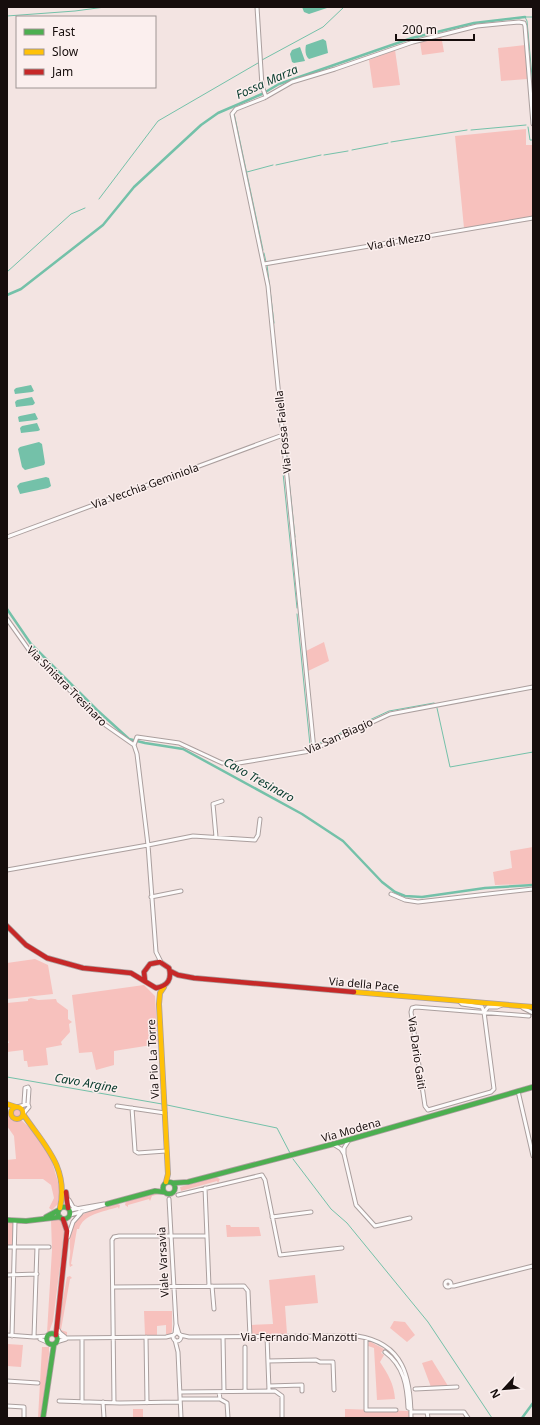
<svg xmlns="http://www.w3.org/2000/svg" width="540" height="1425" viewBox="0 0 540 1425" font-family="'Noto Sans',sans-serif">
	<rect width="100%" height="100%" fill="#f3e4e2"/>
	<path fill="#f7c1bd" d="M441,35L444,52L422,55L420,42Z
		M525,45L527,79L501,81L498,48Z
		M395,50L400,85L373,88L369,60Z
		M526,129V145H532L533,216L464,228L455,136Z
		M324,642L329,661L308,671L306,651Z
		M533,847V884L495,885L493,872L512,868L510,851Z
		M35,959L48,965L53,994L7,999V963Z
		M144,985L155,996L158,1044L114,1051V1065L96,1070L92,1052L79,1053L72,995Z
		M31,998L38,1000L56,999L57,1002L68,1010V1019L72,1022L69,1024L70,1032L61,1042L62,1045L46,1048L48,1065L28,1067L27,1061H24L23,1050L7,1052V1043H9L7,1037V1003L28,1001V999Z
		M15,1108L20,1110L21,1114L19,1118L32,1130L50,1155L60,1189L58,1204L52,1210L49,1208L54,1198L51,1185L43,1179H7V1160L16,1159L14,1136L7,1126V1110L12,1113Z
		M216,1177L220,1179L218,1183L217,1181L181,1191L180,1187Z
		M158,1192L159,1194L152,1196L150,1201L149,1199L128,1205V1207L125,1205L126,1201Z
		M116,1203L120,1205L119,1209L118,1207C103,1212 83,1214 79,1229H77L71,1264L73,1265L70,1267C68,1262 71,1255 70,1249C68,1212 87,1212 116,1203Z
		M57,1218L62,1221L65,1227L53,1321L49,1332L47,1333L52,1250L51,1220Z
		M8,1223H13V1245H8Z
		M226,1225H230L231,1227H259L261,1236L227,1237Z
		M315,1275L318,1303L285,1306L287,1334L252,1335L251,1325L273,1324L269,1280Z
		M70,1276L72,1278L70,1279L61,1330L67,1332V1336L62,1335L58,1326L67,1277Z
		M144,1311H172V1331L171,1334H166V1325L157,1326V1335H145Z
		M394,1321L405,1322L415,1335L407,1342L390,1328Z
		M369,1341L384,1349L381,1353L384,1355L380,1362C388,1374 394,1384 395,1399L377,1400L374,1348L368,1346Z
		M7,1344L23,1345L21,1367L7,1366Z
		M42,1347H49V1354L41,1418H38Z
		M432,1360L448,1386L431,1387L422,1363Z
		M133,1409H143V1418H133Z
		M345,1409L409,1411V1418H345Z"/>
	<path fill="#74c1a9" d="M302,7H330L309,14L304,12Z
		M323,39L326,41L328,53L309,59C305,56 305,49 306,45Z
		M300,47L305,61L294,63L292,62L290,54L292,50Z
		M31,385L34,391L32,392L15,394L14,390L16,388Z
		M32,397L35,403L33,405L16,407L15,402L17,400Z
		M35,413L38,419L36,420L19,422L18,417L20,416Z
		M37,423L40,430L38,431L21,433L20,428L22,426Z
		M39,442L42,444L45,463L44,465L25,470L22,467L18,449L20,447Z
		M46,477L49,478L51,486L48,488L20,494L17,486L20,483Z"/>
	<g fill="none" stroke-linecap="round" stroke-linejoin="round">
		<path stroke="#74c1a9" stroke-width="1" d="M7,16L75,11L105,7
			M533,17H525L527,21L533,88
			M262,60L323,27L344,7
			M232,107V108
			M234,113L263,250
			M528,127L530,140H533
			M471,130L526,125
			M391,142L467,130
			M352,150L388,143
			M324,155L348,151
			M276,165L321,155
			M247,172L273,165
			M99,199L158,121L258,63
			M264,253L266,262
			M267,265L274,323
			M7,272L71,214L85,208
			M285,434L287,458
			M287,461L295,537
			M283,473L297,608
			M295,540L302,612
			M297,614L310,745
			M437,708L450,767L533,752
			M363,723L389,711L434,703
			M316,745L347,730
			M7,1077L162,1104
			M167,1105L277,1128L290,1153
			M293,1159L331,1209L347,1223L428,1322L492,1418"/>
		<path stroke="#74c1a9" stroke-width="2.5" d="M7,295L21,289L103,225L134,187L201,125L218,113L262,94L279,84L412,38L474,23L525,17
			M7,609L31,644L97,710L129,739L145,743L183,749L302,814L343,841L382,882L395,892L405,896L422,897L485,888L533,885
			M522,1418L533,1403"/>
		<defs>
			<path id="street" d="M257,7L262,86L266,97
				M264,264L533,218
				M7,537L283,435
				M7,619L29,650L104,724L134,745
				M314,750L268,286L232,114L236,109L264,98L292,82L335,69L413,42L477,26L519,22L524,23L525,26L533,124
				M216,837L213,804L222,801
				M7,870L148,845L137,754L134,745L137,737L179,743L222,763L233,764L310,751L390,714L533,687
				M391,894L405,900L418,902L533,889
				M151,897L181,891
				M161,962L156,952L148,845L193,836L255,840L258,835L260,819
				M459,1001L462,1004L482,1007L484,1012L488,1007H497L502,1005
				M523,1008L533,1013
				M484,1012L494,1089L491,1092L428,1110L425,1106L411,1012L412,1008L416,1007L529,1016
				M518,1091L533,1156
				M24,1103L25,1088L28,1087L29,1089L28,1104
				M117,1106L165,1113
				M17,1107L28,1104L29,1107L23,1114
				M132,1108L135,1151L138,1153L166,1151
				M349,1140L344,1148V1154L356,1205L375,1226L410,1218
				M333,1144L341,1149L344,1154
				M205,1188L209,1286
				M178,1195L262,1175L265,1180L280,1255L342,1248
				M169,1199L176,1324L179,1334
				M69,1200L73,1207L79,1209
				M70,1210L104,1204
				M70,1215L107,1204
				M272,1217L311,1212
				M68,1237L73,1222L81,1213
				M7,1247H49
				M7,1275L37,1274
				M445 1284a3 3 0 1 1 6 0a3 3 0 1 1-6 0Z
				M212,1286L214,1309
				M450,1286H454L533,1266
				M113,1287L244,1286L248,1291L250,1337
				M57,1328L60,1333L65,1337
				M173 1337a4 4 0 1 1 8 0a4 4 0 1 1-8 0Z
				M175,1334L176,1324
				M7,1335L34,1337L48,1336
				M180,1335L189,1337L357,1336C404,1343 411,1378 411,1418
				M12,1336L15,1221
				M57,1336L67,1338L166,1337L174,1335
				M267,1336L269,1390
				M34,1337L37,1247
				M146,1337L147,1403
				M223,1337L224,1392
				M366,1338V1410H396
				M40,1339L47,1342
				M175,1340L178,1352L181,1418
				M56,1342L66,1339
				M385,1352C404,1366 407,1386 408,1408L411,1409
				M268,1361L316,1360L320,1362H333L334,1390
				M7,1381L38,1383
				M269,1386L302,1385V1391
				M415,1389L457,1387
				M245,1391V1347
				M180,1392L275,1391L282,1396V1418
				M180,1399H220L219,1392
				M220,1399L227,1403L228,1418
				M59,1401L120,1403L180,1402
				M82,1402V1338
				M103,1402L104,1418
				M114,1403L112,1240L114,1237L119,1236H207
				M7,1406L24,1407V1418
				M411,1412H464L468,1418
				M427,1412L428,1418"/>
			<path id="fast" d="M163 1188a6 6 0 1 1 12 0a6 6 0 1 1-12 0Z
				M173,1183L188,1182L341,1142L533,1087
				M107,1204L155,1191L164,1192
				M58 1213a6 6 0 1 1 12 0a6 6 0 1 1-12 0Z
				M46,1217L59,1210
				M7,1220L26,1221L60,1217
				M46.5 1339a5.5 5.5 0 1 1 11 0a5.5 5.5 0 1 1-11 0Z
				M43,1418L54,1344"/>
			<path id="slow" d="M164,987L160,993L159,1004L168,1174L166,1182
				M354,992L533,1007
				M7,1104L16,1107
				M11 1113a6 6 0 1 1 12 0a6 6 0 1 1-12 0Z
				M23,1114C44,1145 69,1167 60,1208"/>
			<path id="jam" d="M7,926L26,945L47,958L83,968L131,973L156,988C168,986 172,979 169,968L160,962L150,964L144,972L145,981
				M170,971L178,975L194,978L354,992
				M66,1192L68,1208
				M56,1335L67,1231L63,1219"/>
		</defs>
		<use href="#street" stroke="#ab9f9e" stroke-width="5"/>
		<use href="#fast" stroke="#ab9f9e" stroke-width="6"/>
		<use href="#slow" stroke="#ab9f9e" stroke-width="6"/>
		<use href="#jam" stroke="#ab9f9e" stroke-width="6"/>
		<use href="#street" stroke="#fdfbfb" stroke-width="3"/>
		<use href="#fast" stroke="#4caf50" stroke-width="4.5"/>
		<use href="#slow" stroke="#ffc107" stroke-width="4.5"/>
		<use href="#jam" stroke="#c62828" stroke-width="4.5"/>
	</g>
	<g text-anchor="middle" stroke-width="3" stroke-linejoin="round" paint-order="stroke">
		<g font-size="11" fill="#160d0c" stroke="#fbefee">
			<text transform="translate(399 241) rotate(-10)" y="4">Via di Mezzo</text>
			<text transform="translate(283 432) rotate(-96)" y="4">Via Fossa Faiella</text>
			<text transform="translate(145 486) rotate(-20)" y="4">Via Vecchia Geminiola</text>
			<text transform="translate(67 686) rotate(45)" y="4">Via Sinistra Tresinaro</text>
			<text transform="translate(339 736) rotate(-24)" y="4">Via San Biagio</text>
			<text transform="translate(364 984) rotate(5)" y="4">Via della Pace</text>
			<text transform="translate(417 1053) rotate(82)" y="4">Via Dario Gaiti</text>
			<text transform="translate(153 1059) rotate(-93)" y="4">Via Pio La Torre</text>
			<text transform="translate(351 1130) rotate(-16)" y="4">Via Modena</text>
			<text transform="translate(163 1262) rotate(-93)" y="4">Viale Varsavia</text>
			<text x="299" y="1341">Via Fernando Manzotti</text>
		</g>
		<g font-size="12" font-style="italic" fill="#063a2c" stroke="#fbefee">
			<text transform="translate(267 82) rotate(-24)" y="4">Fossa Marza</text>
			<text transform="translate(259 780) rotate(29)" y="4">Cavo Tresinaro</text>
			<text transform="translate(86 1083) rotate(10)" y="4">Cavo Argine</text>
		</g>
	</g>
	<rect width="540" height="1425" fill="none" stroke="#160d0c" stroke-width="16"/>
	<rect x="16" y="16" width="140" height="72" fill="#fbefee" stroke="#9f9594"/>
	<rect x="24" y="29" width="20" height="6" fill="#4caf50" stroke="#9f9594"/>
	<text x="52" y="36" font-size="12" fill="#160d0c">Fast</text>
	<rect x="24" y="49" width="20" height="6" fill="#ffc107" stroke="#9f9594"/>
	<text x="52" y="56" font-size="12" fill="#160d0c">Slow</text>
	<rect x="24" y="69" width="20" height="6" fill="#c62828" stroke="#9f9594"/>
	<text x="52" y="76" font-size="12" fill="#160d0c">Jam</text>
	<g transform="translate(504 1389) rotate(243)" stroke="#fbefee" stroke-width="3" paint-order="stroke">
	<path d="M0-3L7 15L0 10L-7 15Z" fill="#160d0c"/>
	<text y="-6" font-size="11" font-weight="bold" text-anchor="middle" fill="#160d0c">N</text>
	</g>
	<path d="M396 34v6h78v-6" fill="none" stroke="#160d0c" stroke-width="2"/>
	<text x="402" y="34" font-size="12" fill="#160d0c" stroke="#fbefee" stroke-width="3" paint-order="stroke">200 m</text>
</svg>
